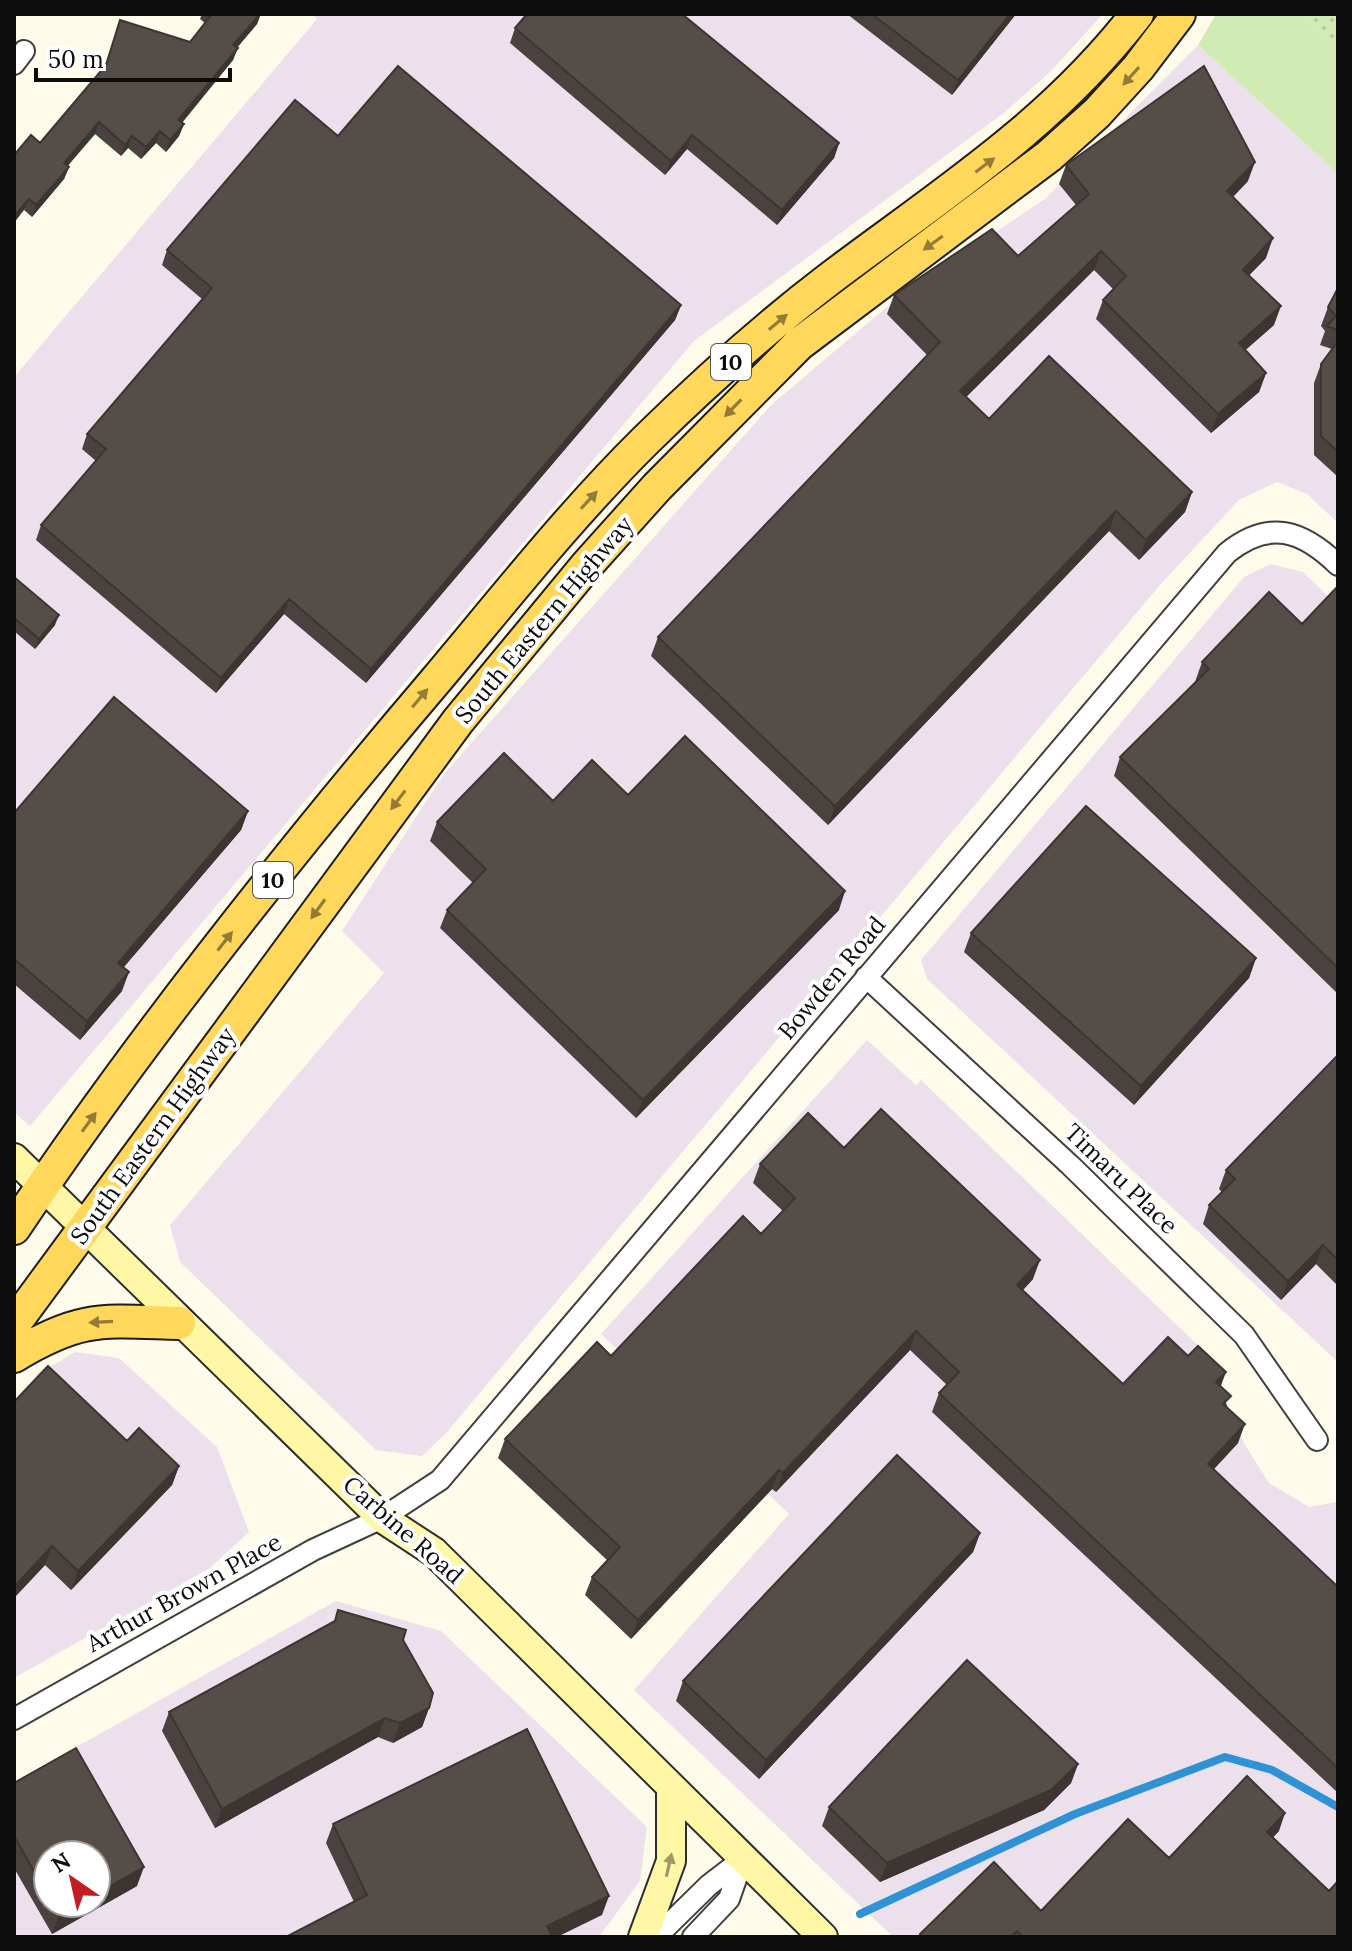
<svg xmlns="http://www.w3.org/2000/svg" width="1352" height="1951" viewBox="0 0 1352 1951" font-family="Lora,serif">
	<defs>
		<pattern id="grass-dots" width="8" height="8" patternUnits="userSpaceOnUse" patternTransform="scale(2)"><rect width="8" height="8" fill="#d0ebb3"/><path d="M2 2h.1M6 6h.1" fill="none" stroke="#b1c899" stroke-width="1.8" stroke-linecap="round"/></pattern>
	</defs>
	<rect width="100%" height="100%" fill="#fffbeb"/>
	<path fill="#ebe0ec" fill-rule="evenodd" d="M312,14H1103L1050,72L1005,112L694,341L30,1126L14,1112V377L317,19Z
		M1198,45L1338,174V523L1307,494L1277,482L1239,500L1160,585L446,1433L422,1456L376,1450L180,1262L170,1225L384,973L342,931L444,774L771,405L894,301L1046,198Z
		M1270,564L1303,572L1338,606V1362L927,979L921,960L1244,577Z
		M867,1040L916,1085L921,1080L1206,1353L1245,1445L1269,1483L1309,1507L1338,1502V1937H893L634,1690L789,1514L601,1334Z
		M75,1352L119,1358L217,1447L249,1532L210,1568L14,1678V1403L37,1375Z
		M336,1601L441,1631L647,1827L640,1881L599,1937H14V1782ZM48,1855H96V1903H48Z"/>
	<path fill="url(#grass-dots)" d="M1298,14H1338V46Z"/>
	<path fill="#d0ebb3" d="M1216,14H1298L1338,46V174L1198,45Z"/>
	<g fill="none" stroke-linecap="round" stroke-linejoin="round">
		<path stroke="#2f92d5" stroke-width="8" d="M860,1914L1075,1814L1225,1757L1272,1770L1338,1807"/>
		<defs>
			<path id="minor" d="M14,64L24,51
				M866,977L1070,1165L1244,1335L1317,1440
				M14,1719L313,1550L382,1518L440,1480L1227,553C1269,519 1302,530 1338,565
				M656,1937L709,1885L743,1859
				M693,1937L729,1899L743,1859"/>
			<path id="secondary" d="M14,1158L382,1518L434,1552L823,1937
				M643,1937L671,1861V1790"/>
			<path id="primary" d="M14,1228C142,1037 288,854 437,679C505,598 571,514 646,440C703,384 764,329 828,280C939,196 1050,127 1137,14
				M14,1324L458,721L587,565L657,487L799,344L1049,156L1097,113L1138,68L1179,14
				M14,1356C82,1315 103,1321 179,1323"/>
		</defs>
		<use href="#minor" stroke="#3f3f3f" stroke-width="24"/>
		<use href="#secondary" stroke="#2e2e2e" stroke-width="32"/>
		<use href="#primary" stroke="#1d1d1d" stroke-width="36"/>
		<use href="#minor" stroke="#fff" stroke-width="20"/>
		<use href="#secondary" stroke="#fff6a6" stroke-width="28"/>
		<use href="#primary" stroke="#ffd85b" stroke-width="32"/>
	</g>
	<path fill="#49423e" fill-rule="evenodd" d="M202,14H261L257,24L237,48L233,60L182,123L184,124L179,136L166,152L156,143L141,159L128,148L121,156L95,134L67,166L69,167L64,179L32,217L24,210L40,143L105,66L120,20L190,42L205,23L200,19Z
		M847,14H1016L952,95Z
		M515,28L710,39L839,143L834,158L777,225L687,149L665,175L510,43Z
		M338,136L681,305L675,320L366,683L284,614L216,693L36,540L41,525L96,461L82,449L87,434L202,299L162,265L167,250Z
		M1066,165L1248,181L1233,197L1266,258L1249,275L1274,325L1245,350L1266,373L1259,392L1211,433L1096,319L1103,300L1113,289L1094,270L966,397L989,419L1192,492L1185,512L1139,560L1109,531L828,825L651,656L658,637L927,355L887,314L894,295L1018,256L1076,205L1059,184Z
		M1338,288V477L1314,455V383L1321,364L1332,349L1320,345L1325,331L1321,326L1328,307Z
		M14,577L55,625L35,649L14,631Z
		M1338,586V994L1114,776L1120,757L1195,682L1202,662L1302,624Z
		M628,795L839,910L636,1118L440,928L447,910L473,883L430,841L437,822L553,801Z
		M248,811L241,830L123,968L122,991L80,1040L14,984V813Z
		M971,933L1256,958L1249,978L1134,1105L964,952Z
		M1338,1055V1286L1316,1264L1281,1300L1203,1224L1209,1205L1222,1192L1219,1189L1226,1170Z
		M844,1148L1033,1279L1023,1290L1123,1384L1221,1386L1238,1443L1213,1470L1338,1587V1793L932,1412L939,1393L947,1385L910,1350L776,1492L772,1489L631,1639L585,1595L592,1577L607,1560L498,1458L505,1439L611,1356L761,1234L783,1211L753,1183L760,1164Z
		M127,1441L179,1466L172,1485L71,1590L45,1565L14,1598Z
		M980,1533L973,1552L759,1779L676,1701L683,1681Z
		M403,1640L429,1708L422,1727L393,1743L378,1737L215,1828L162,1731L169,1712Z
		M1078,1764L1071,1783L1044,1810L880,1882L822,1826L829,1807Z
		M14,1783L137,1886L52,1934L14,1868ZM48,1855L96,1903H48Z
		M333,1824L602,1915L354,1902L326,1843Z
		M1279,1831L1273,1837L1329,1891L1338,1937H919L920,1934L1041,1911L1169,1858Z"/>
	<path fill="#3c3632" d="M260,14L257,24L229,56L233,45Z
		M1010,14H1016L952,95L958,80Z
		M238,48L233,60L174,132L178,120Z
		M99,122L95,134L60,175L64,163Z
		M184,124L179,136L166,152L170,140Z
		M160,131L156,143L141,159L146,147Z
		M692,135L687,149L665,175L671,161Z
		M132,136L128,148L121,156L125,145Z
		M839,143L834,158L777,225L782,210Z
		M1255,162L1248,181L1220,210L1227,191Z
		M69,167L64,179L32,217L36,205Z
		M29,199L24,210L14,223V216Z
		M1273,238L1266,258L1236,289L1243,270Z
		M1101,251L1094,270L953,410L960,391Z
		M681,305L675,320L366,683L371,669Z
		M1281,306L1274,325L1232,362L1239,343Z
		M1266,373L1259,392L1211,433L1218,414Z
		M1192,492L1185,512L1139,560L1146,540Z
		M1116,511L1109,531L828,825L835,806Z
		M289,599L284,614L216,693L221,678Z
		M59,615L55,625L35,649L39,639Z
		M248,811L241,830L111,982L118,963Z
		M845,891L839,910L636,1118L643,1100Z
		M1256,958L1249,978L1134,1105L1141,1086Z
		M129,972L122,991L80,1040L87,1021Z
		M1323,1245L1316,1264L1281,1300L1288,1281Z
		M1040,1260L1033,1279L1010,1304L1017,1285Z
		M916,1331L910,1350L776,1492L783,1473Z
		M1226,1372L1219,1391L1216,1382Z
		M1245,1424L1238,1443L1201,1483L1208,1464Z
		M179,1466L172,1485L71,1590L78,1571Z
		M779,1470L772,1489L631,1639L638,1620Z
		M980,1533L973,1552L759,1779L766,1760Z
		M52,1546L45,1565L14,1598V1587Z
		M429,1708L422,1727L393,1743L400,1723Z
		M385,1718L378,1737L215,1828L222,1809Z
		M1078,1764L1071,1783L1044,1810L880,1882L887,1863Z
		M1285,1813L1279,1831L1261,1850L1267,1832Z
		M144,1867L137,1886L52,1934L59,1915L80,1903H96V1894Z
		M609,1896L602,1915L557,1937H543L547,1926Z"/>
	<path fill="#554d48" stroke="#3c3632" stroke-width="2" d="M212,14H260L233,45L238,48L178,120L184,124L170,140L160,131L146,147L132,136L125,145L99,122L64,163L69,167L36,205L29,199L14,216V155L31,135L40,143L106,65L120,20L190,42Z
		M527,14H682L839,143L782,210L692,135L671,161L515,28Z
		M872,14H1010L958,80Z
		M398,66L681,305L371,669L289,599L221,678L41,525L106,449L87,434L212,288L167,250L295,100L338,136Z
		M1204,66L1255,162L1227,191L1273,238L1243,270L1281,306L1239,343L1266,373L1218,414L1103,300L1126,276L1101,251L960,391L989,419L1049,356L1192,492L1146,540L1116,511L835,806L658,637L940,342L894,295L992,229L1018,256L1089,194L1066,165Z
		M1338,288V330L1327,326L1336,316L1328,307Z
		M1338,341V452L1321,436V364Z
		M14,577L59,615L39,639L14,618Z
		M1338,586V968L1120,757L1209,669L1202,662L1269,592L1302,624Z
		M114,697L248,811L118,963L129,972L87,1021L14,959V941L15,939L14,938V813Z
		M685,736L845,891L643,1100L447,910L486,869L437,822L504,753L553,801L592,760L628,795Z
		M1086,806L1256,958L1141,1086L971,933Z
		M1338,1055V1260L1323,1245L1288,1281L1209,1205L1235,1179L1226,1170Z
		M881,1109L1040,1260L1017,1285L1123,1384L1168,1337L1188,1356L1198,1346L1226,1372L1216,1382L1231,1396L1223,1404L1245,1424L1208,1464L1338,1587V1768L939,1393L959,1372L916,1331L783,1473L779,1470L638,1620L592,1577L620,1547L505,1439L597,1342L611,1356L743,1216L761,1234L795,1198L760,1164L808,1113L844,1148Z
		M48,1366L127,1441L139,1428L179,1466L78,1571L52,1546L14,1587V1402Z
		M897,1455L980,1533L766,1760L683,1681Z
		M338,1610L406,1630L403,1640L433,1693L429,1708L400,1723L385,1718L222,1809L169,1712L335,1621Z
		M967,1660L1078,1764L1051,1790L887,1863L829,1807Z
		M527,1729L609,1896L547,1926L552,1937H286L367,1895L333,1824Z
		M76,1748L144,1867L96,1894V1855H48V1896L14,1836V1783Z
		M1247,1776L1285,1813L1267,1832L1329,1891L1338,1881V1937H1023L1017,1931L1010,1937H923L920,1934L994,1862L1041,1911L1128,1819L1169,1858Z
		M52,1903H80L59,1915Z"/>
	<defs><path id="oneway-solid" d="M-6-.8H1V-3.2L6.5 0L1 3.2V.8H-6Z" transform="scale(2)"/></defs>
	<g fill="#927c37">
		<use href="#oneway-solid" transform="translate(1131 76) rotate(132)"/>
		<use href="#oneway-solid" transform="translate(985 165) rotate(-37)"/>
		<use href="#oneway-solid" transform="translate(933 243) rotate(144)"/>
		<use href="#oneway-solid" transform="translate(778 322) rotate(-40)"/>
		<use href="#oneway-solid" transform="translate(733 408) rotate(134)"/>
		<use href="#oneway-solid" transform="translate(589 500) rotate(-47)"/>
		<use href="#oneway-solid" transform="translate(420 698) rotate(-50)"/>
		<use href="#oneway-solid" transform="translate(398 800) rotate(127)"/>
		<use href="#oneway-solid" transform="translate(318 909) rotate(126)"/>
		<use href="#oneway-solid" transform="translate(225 941) rotate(-52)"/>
		<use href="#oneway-solid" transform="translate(89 1122) rotate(-54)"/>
		<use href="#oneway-solid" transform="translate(101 1322) rotate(177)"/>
	</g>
	<use fill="#9e9868" href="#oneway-solid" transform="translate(669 1865) rotate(-77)"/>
	<g text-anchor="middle" stroke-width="8" stroke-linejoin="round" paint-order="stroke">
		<g fill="#fff" stroke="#555" stroke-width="2">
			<rect x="711" y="344" width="40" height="36" rx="6"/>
			<rect x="253" y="862" width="40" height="36" rx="6"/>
		</g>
		<g font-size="22" font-weight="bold" fill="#0c0c0c">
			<text x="731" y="370">10</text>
			<text x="273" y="888">10</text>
		</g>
		<g font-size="24" fill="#0c0c0c" stroke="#fff">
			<text transform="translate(544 620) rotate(-50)" y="8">South Eastern Highway</text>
			<text transform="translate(832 978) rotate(-50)" y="8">Bowden Road</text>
			<text transform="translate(153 1136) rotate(-54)" y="8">South Eastern Highway</text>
			<text transform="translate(1121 1179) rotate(44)" y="8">Timaru Place</text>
			<text transform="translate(403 1530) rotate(41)" y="8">Carbine Road</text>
			<text transform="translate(184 1593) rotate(-29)" y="8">Arthur Brown Place</text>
		</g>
	</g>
	<rect width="1352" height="1951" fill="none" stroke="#0c0c0c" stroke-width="32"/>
	<g transform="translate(72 1879) rotate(326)"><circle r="38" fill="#ffffff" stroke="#9e9e9e" stroke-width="2"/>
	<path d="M0-6L14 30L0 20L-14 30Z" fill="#c41d24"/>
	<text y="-12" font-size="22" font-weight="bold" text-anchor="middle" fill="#0c0c0c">N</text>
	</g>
	<path d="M36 68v12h194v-12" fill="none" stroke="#0c0c0c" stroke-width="4"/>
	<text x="48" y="68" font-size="24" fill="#0c0c0c" stroke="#ffffff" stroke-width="6" paint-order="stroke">50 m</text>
</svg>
